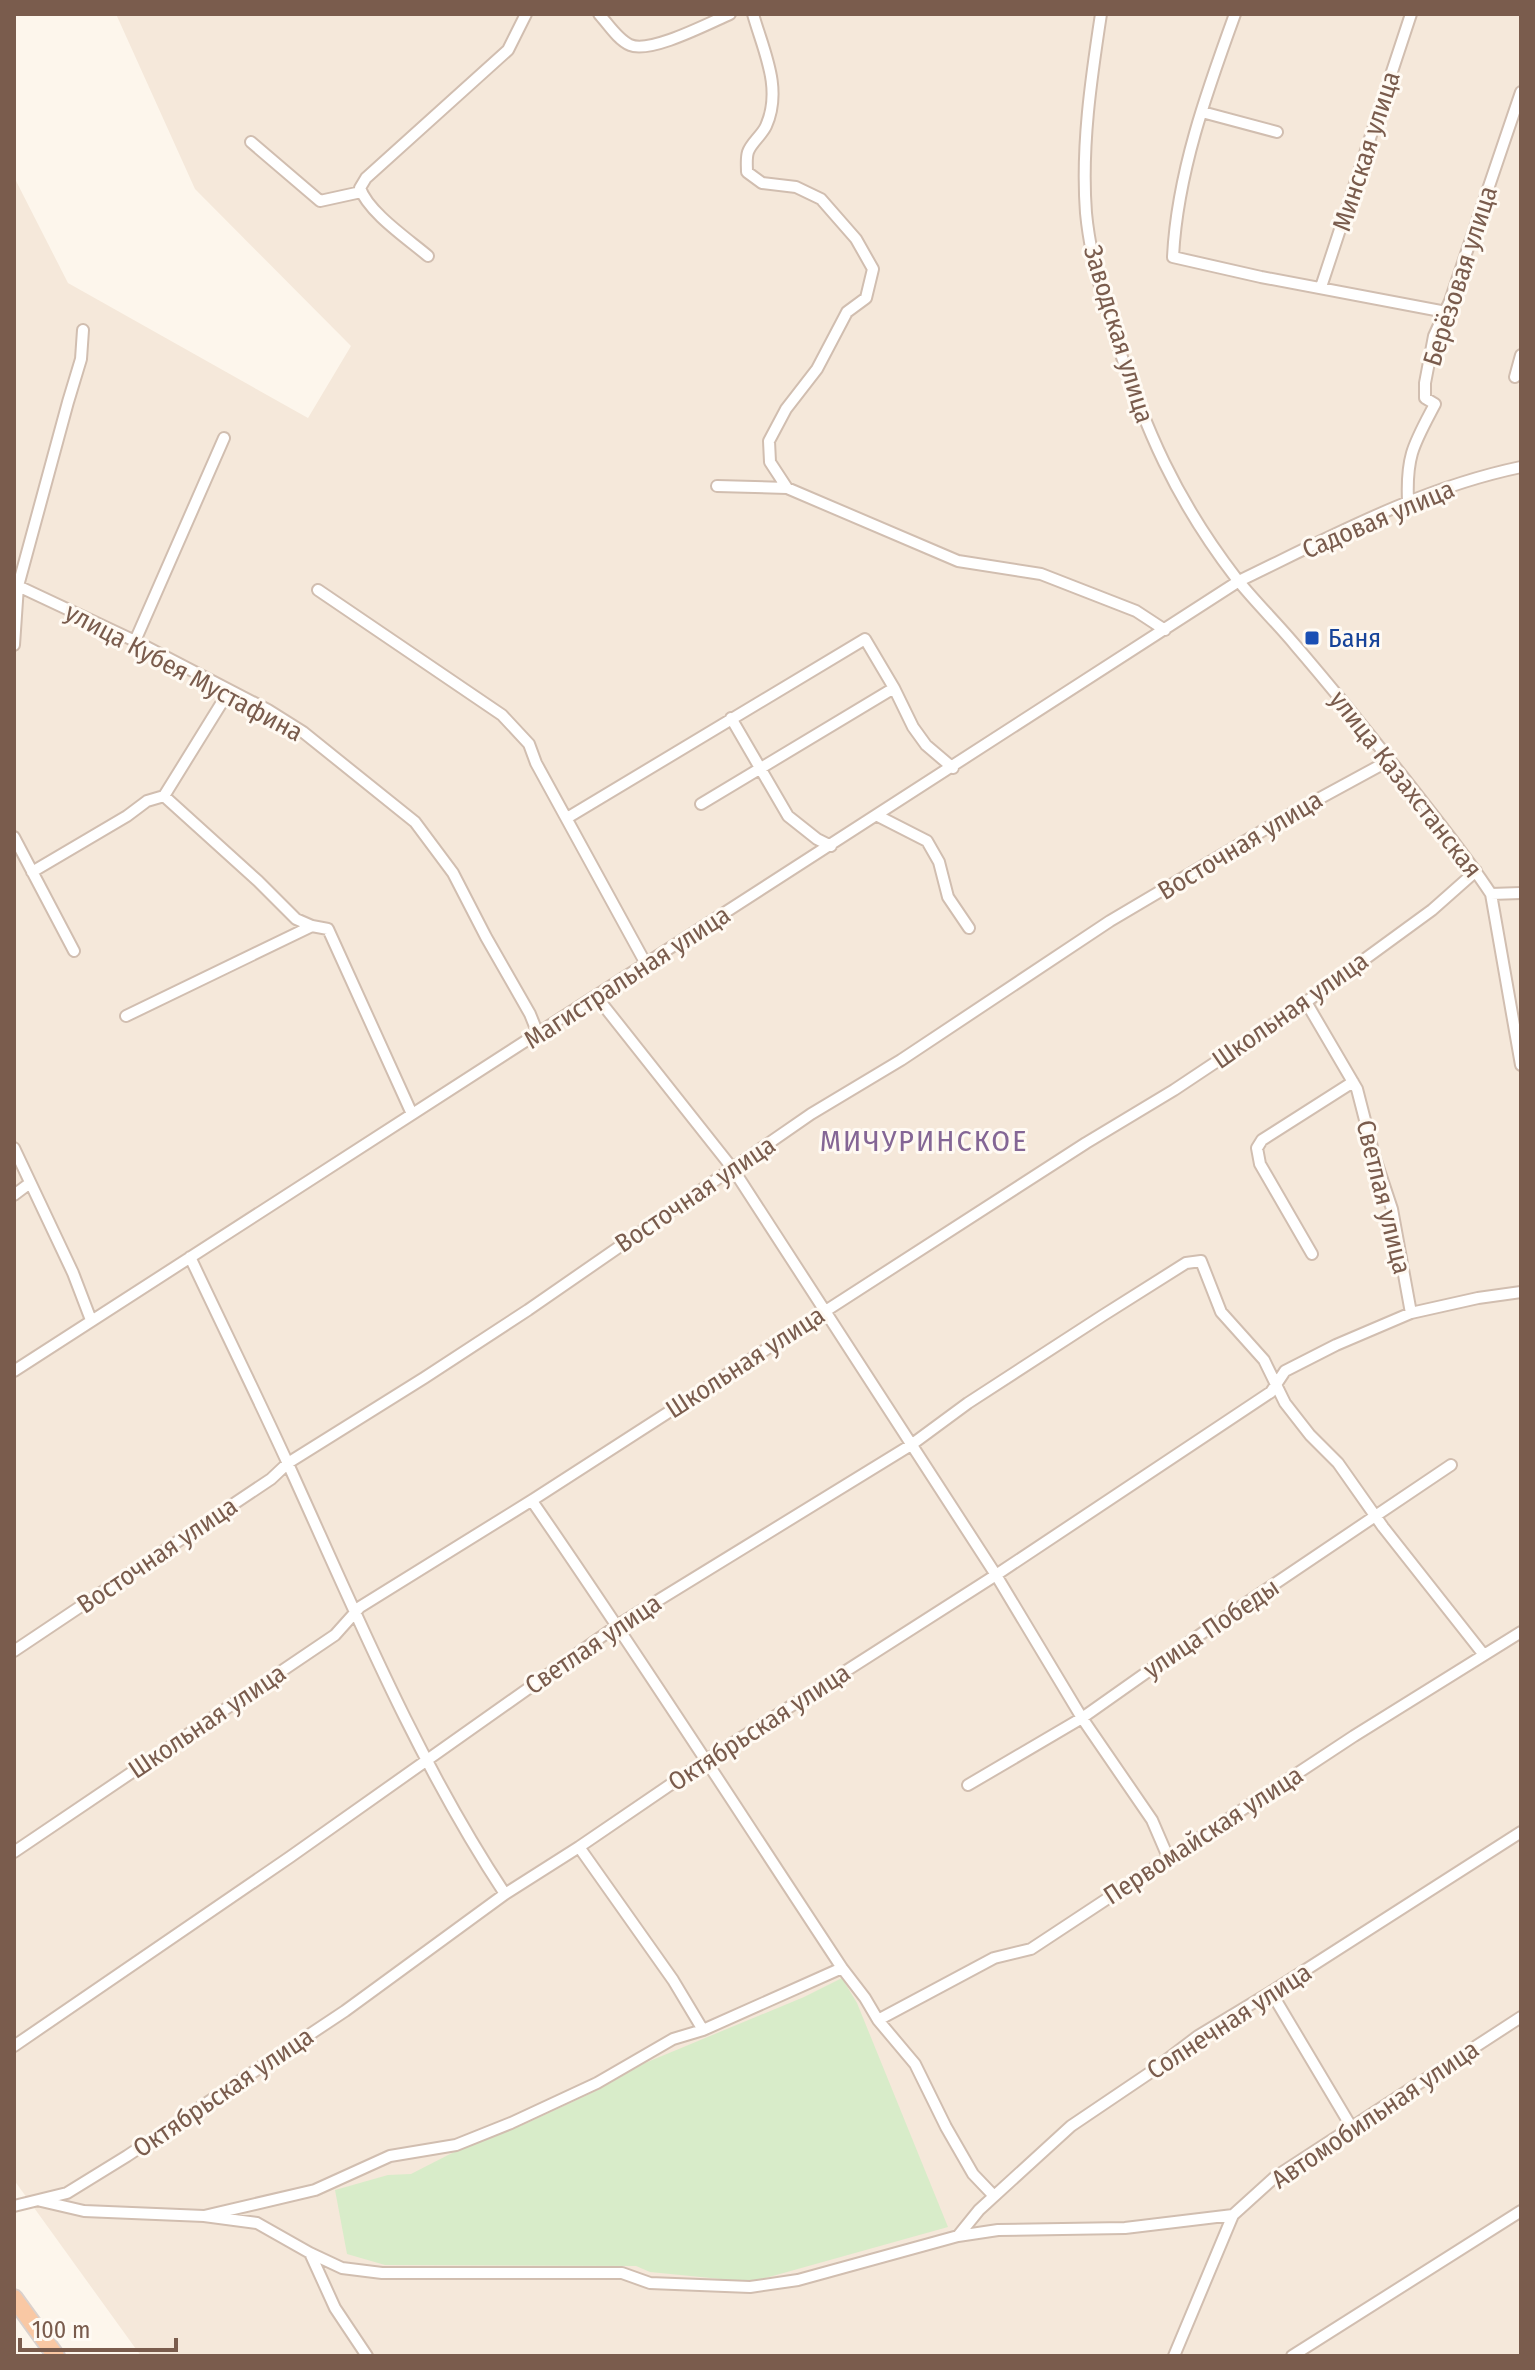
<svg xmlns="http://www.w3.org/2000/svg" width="1535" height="2370" viewBox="0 0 1535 2370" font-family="'Fira Sans Condensed',sans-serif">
	<rect width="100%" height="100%" fill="#fdf6ec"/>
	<path fill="#f5e8da" d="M116,14H1521V2356H141L14,2180V177L68,283L308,418L351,346L195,189Z"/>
	<path fill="#d8ecc9" d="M842,1978L857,2003L948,2227L751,2282L650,2272L636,2266L385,2265L347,2254L335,2190L388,2175L411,2174L452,2153L525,2124L598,2090L645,2063L804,1997Z"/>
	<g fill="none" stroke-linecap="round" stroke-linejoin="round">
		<defs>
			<path id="minor" d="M599,14C608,24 618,40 630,45C650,54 709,23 730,14
				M753,14C763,50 783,88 766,126C762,135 751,143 748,152C746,158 747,166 747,172L762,183L796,187L821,199L856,239L873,269L866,298L847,312L817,369L786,409L769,441L770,462L787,488
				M1101,14C1091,79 1081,147 1086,213C1090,255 1102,296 1115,336C1145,429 1176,500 1236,578C1255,602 1277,623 1296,646C1338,695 1379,746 1419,797C1443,828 1469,860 1491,894L1521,1065
				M1235,14C1207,91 1177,174 1173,257L1261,277L1446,312
				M1202,112L1277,132
				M251,142L320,201L361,192
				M428,256C408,239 368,212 360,188L366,178L508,50L526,14
				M1321,287L1411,14
				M1515,377L1521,355
				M717,486L787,488L958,561L1041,574L1136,611L1165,630
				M1408,501C1406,455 1414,444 1435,404L1425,398V383L1434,336L1450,301L1521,92
				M18,586L135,641L268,710L303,732L415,822L453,873L486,937L530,1014L538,1034
				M318,590L502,715L529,744L536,763L646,964
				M135,641L224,438
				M14,645L18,586L68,402L81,359L83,330
				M731,718L788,816L817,839L831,846
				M164,796L229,691
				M701,804L894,688
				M878,816L927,841L939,862L948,897L969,928
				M567,818L865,639L894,688L913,727L926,745L953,768
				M14,837L74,951
				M32,872L127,816L147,801L164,796L258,881L296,919L312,926L328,929L412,1114
				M1491,894L1521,893
				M596,996L733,1169L996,1575L1082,1718L1152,1820L1168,1857
				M1306,1002L1357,1089L1374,1155L1392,1209L1411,1313
				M126,1016L312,926
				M14,1148L73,1273L91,1320
				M14,1195L30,1183
				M1312,1254L1260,1164L1257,1148L1262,1140L1353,1082
				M190,1257C223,1327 257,1396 289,1466C355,1611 417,1761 505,1894
				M14,1371L1239,581C1330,537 1420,488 1521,467
				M532,1501C638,1654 739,1812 842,1968L865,1998L878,2020L915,2064L946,2127L973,2174L994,2196
				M14,1651L271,1479L288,1463L424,1378L528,1310L811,1114L901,1060L1110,921L1289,815L1390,760
				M968,1785L1082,1718L1218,1622L1451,1465
				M579,1847L673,1980L703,2030
				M14,1852L335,1635L360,1607L534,1499L1086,1143L1174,1090L1306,1002L1432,910L1476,871
				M1271,1992L1352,2128
				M878,2020L994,1958L1031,1949L1354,1736L1521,1632
				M14,2046L290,1857L618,1625L911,1445L968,1403L1102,1316L1186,1263L1201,1261L1221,1312L1264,1360L1285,1403L1310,1435L1338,1463L1383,1527L1484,1655
				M41,2201L84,2211L204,2216L315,2190L390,2156L456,2145L511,2123L597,2083L673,2039L703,2030L842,1968
				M14,2206L67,2193L127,2156L345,2011L505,1894L579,1847L705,1761L996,1575L1271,1392L1285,1371L1336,1345L1411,1313L1478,1298L1521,1292
				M204,2216L257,2223L310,2253L342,2268L382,2273H622L650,2283L750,2287L798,2280L958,2236L998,2230L1125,2228L1233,2215
				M958,2236L979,2210L1071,2126L1148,2074L1198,2036L1271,1992L1521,1832
				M310,2253L335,2308L367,2356
				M1174,2356L1233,2215L1275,2177L1521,2017
				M1292,2356L1521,2211"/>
			<path id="trunk" d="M14,2298L56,2356"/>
		</defs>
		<use href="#minor" stroke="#d1beb0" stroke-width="14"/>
		<use href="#trunk" stroke="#dad1cd" stroke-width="20"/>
		<use href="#minor" stroke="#fff" stroke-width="10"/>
		<use href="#trunk" stroke="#f9c8a4" stroke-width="16"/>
	</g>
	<rect fill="#1a4fb4" stroke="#fffaf3" stroke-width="3" x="1304" y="630" width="16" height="16" rx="4"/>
	<g text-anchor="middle" stroke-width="6" stroke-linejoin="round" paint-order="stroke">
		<g font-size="26" fill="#7a5c4d" stroke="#fffaf3">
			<text transform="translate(1366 151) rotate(-72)" y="9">Минская улица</text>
			<text transform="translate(1460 276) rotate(-72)" y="9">Берёзовая улица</text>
			<text transform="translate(1119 334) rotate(73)" y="9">Заводская улица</text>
			<text transform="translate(1378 519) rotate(-23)" y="9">Садовая улица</text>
			<text transform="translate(184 672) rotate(28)" y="9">улица Кубея Мустафина</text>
			<text transform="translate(1406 784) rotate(52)" y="9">улица Казахстанская</text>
			<text transform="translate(1240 845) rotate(-31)" y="9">Восточная улица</text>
			<text transform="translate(627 977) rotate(-33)" y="9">Магистральная улица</text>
			<text transform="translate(1290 1010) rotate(-35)" y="9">Школьная улица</text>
			<text transform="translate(695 1194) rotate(-34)" y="9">Восточная улица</text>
			<text transform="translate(1384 1197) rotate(76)" y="9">Светлая улица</text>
			<text transform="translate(745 1362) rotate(-33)" y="9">Школьная улица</text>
			<text transform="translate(157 1555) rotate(-34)" y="9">Восточная улица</text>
			<text transform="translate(1211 1628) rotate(-34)" y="9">улица Победы</text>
			<text transform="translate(593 1644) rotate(-34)" y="9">Светлая улица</text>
			<text transform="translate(207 1721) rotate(-34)" y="9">Школьная улица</text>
			<text transform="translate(759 1727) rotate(-33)" y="9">Октябрьская улица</text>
			<text transform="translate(1203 1835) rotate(-33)" y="9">Первомайская улица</text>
			<text transform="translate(1229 2021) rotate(-33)" y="9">Солнечная улица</text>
			<text transform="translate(223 2092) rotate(-34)" y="9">Октябрьская улица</text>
			<text transform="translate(1375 2114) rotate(-34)" y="9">Автомобильная улица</text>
		</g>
		<g font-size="26" fill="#164399" stroke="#fffaf3" text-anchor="start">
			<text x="1328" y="647">Баня</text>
		</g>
		<g font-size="30" letter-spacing="2" fill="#846695" stroke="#fffaf3">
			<text x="924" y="1151">МИЧУРИНСКОЕ</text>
		</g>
	</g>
	<rect width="1535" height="2370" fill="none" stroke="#7a5c4d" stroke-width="32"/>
	<path d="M20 2338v12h156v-12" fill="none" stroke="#7a5c4d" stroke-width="4"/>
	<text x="32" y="2338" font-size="24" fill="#7a5c4d" stroke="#fffaf3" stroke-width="6" paint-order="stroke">100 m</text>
</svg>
